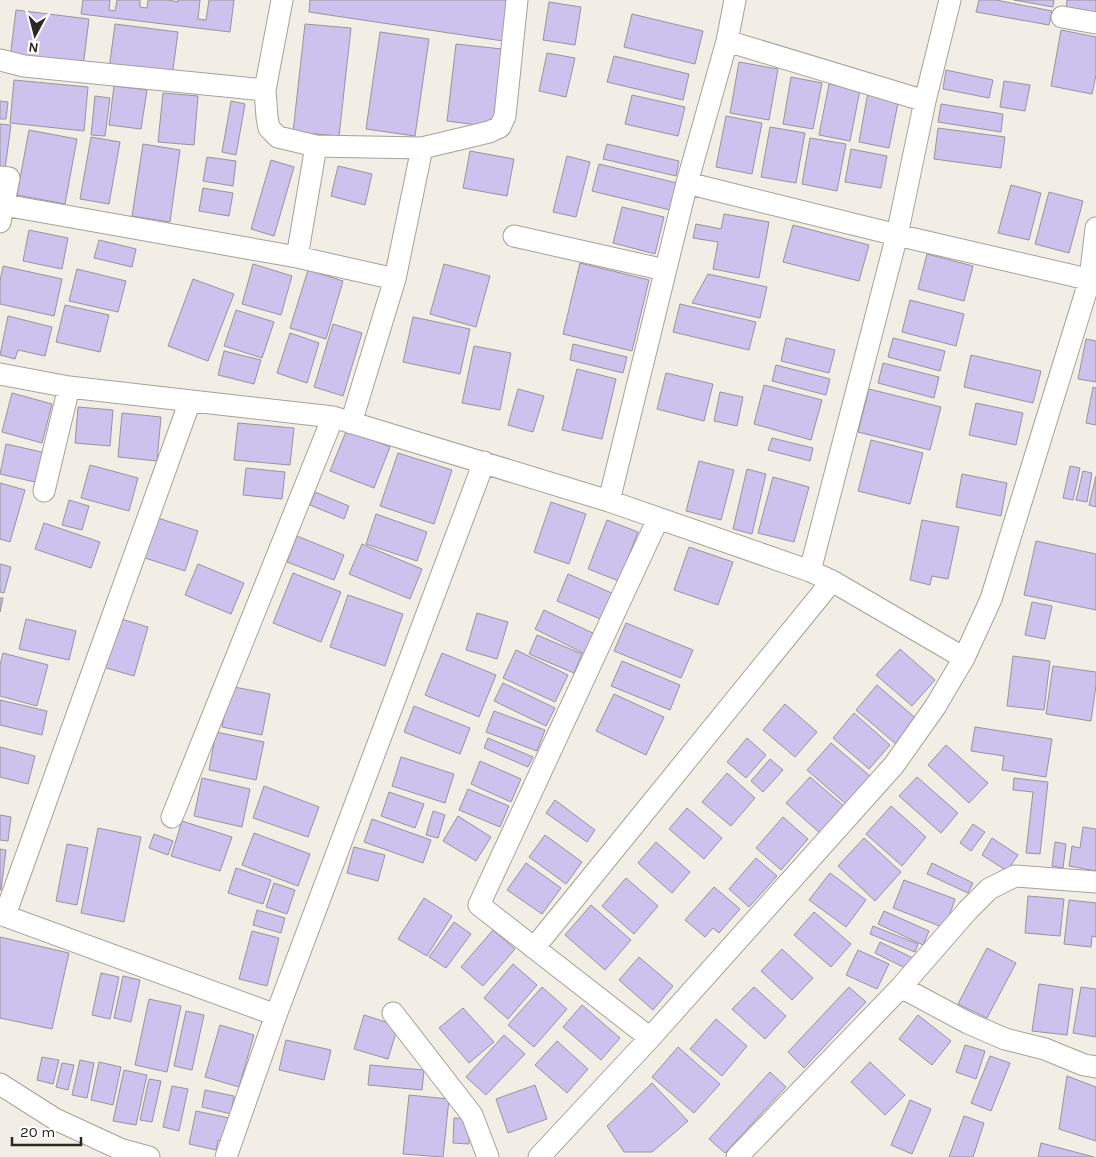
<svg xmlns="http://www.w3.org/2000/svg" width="1096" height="1157" viewBox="0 0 1096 1157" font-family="Karla,sans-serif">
	<rect width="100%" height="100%" fill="#f2eee6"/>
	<path fill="#cdc2ed" stroke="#96949d" d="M83,0H110L109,10L115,11L117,0H140V7L147,8L148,0H169L178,2V0H200L198,19L206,20L209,0H234L230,32L81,14Z
		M310,0H510L503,41L309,12Z
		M979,0H996L1052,11L1049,25L976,12Z
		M1014,0H1054L1053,7Z
		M1067,0H1096V14L1066,8Z
		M549,2L581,7L575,45L543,40Z
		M16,10L89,19L83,67L10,58Z
		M632,14L703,31L695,64L624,47Z
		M115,24L178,32L172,77L109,69Z
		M305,24L351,28L339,136L293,132Z
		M1061,30L1096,37V75L1092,94L1051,86Z
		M380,32L429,39L415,136L366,129Z
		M456,44L502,49L493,127L447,121Z
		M547,53L575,58L566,97L539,91Z
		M614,56L689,74L683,100L607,82Z
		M739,62L778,69L769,120L730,113Z
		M946,70L993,80L989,98L943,89Z
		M791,77L822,83L813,129L783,124Z
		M14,80L88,87L84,131L10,123Z
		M1004,81L1030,85L1025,111L1000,107Z
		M829,84L860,90L850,141L819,135Z
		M114,86L147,90L141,129L109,125Z
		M868,92L899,98L889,148L859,142Z
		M163,93L198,96L194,145L158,142Z
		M632,95L685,107L678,136L625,124Z
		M95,96L110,98L105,136L91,135Z
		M0,101L8,102L6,119H0Z
		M231,101L245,104L236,155L222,152Z
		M941,104L1003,114L1001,132L938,122Z
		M726,116L762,123L752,174L716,167Z
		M0,124L11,125L5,169L0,168Z
		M770,127L805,133L796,183L761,177Z
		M938,128L1005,137L1001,168L934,159Z
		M29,130L77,139L65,204L17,195Z
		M91,137L120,142L109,204L80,199Z
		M810,138L846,144L837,191L802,184Z
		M143,144L180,150L170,222L132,216Z
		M607,144L679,161L676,176L603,159Z
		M851,149L887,156L881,188L845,182Z
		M470,151L514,159L507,196L463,188Z
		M567,156L590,162L576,217L553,212Z
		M207,157L236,161L233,186L203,181Z
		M271,160L294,167L274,236L251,229Z
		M599,164L677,183L670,210L592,191Z
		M338,166L372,174L365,205L331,196Z
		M1011,185L1041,193L1029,240L998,233Z
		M203,188L233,193L229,216L199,211Z
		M1049,192L1083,201L1069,253L1035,244Z
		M622,207L664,217L655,254L613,243Z
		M724,214L769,222L759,278L713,269L718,242L693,238L696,224L721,229Z
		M793,225L869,245L859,281L783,262Z
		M29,230L68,238L62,269L23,261Z
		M99,240L136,249L132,267L94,258Z
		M927,254L973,266L964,301L918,289Z
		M580,263L649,280L632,351L563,334Z
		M253,264L292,276L281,315L242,304Z
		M444,264L490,276L476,327L430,314Z
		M3,266L62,279L54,316L0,304V281Z
		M77,269L126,281L118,312L69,301Z
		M308,270L343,281L326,339L290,328Z
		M708,274L767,287L760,318L692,303Z
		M193,279L234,294L208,361L168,346Z
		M910,300L964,314L956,346L902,332Z
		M680,304L756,322L749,350L673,332Z
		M65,305L109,315L100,352L56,342Z
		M236,310L274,322L262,358L224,346Z
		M8,316L52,327L45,356L18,350L15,359L0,355Z
		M413,317L470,329L460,374L403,362Z
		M333,324L362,333L343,396L314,387Z
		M290,333L319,343L307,383L277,373Z
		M786,338L835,350L829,373L781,361Z
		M893,338L945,351L940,371L888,357Z
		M1086,339L1096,341V382L1078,379Z
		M573,344L627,357L623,373L570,360Z
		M474,346L511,353L500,410L462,403Z
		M224,351L261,360L254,384L218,375Z
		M971,355L1041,371L1033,403L964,387Z
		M883,363L939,377L934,398L878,383Z
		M776,365L830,379L826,395L772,381Z
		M577,369L616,379L602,439L562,430Z
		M666,373L713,384L704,421L657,409Z
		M764,385L822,400L811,440L754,424Z
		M1093,387L1096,388V425L1086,423Z
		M518,389L544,396L533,432L508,425Z
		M869,389L941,407L930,450L858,432Z
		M720,392L743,397L737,426L714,421Z
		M12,393L52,404L42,443L2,432Z
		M976,403L1023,413L1016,445L969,435Z
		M78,407L113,410L110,446L75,443Z
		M122,413L161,417L157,461L118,457Z
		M238,423L294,428L290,465L234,460Z
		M347,429L390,447L374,488L330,471Z
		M772,438L813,448L810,461L768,450Z
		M871,440L923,453L910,504L858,491Z
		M6,444L46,453L39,483L0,474Z
		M398,453L452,470L434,524L380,506Z
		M699,461L734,470L721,520L686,511Z
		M90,465L138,478L129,511L81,498Z
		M1070,466L1080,468L1073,500L1063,498Z
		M246,468L285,472L282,499L243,495Z
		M747,469L766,474L752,534L733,529Z
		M1083,471L1092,473L1087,502L1076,500Z
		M962,474L1007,483L1001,516L956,507Z
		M1096,476V507L1089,505Z
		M773,477L809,487L794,542L758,533Z
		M0,483L25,490L10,542L0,539Z
		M315,492L349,506L344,519L310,505Z
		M69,500L89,506L82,530L62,525Z
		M551,502L586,514L569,564L534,552Z
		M376,514L427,532L417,561L366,544Z
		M158,518L198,531L185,571L145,558Z
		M607,520L638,532L619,581L588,569Z
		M922,520L959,527L948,579L932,576L930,585L910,580Z
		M44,523L100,542L91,568L35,549Z
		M297,536L344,555L334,580L287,562Z
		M1036,541L1096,554V610L1024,595Z
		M362,544L422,569L410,599L349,574Z
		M689,547L733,562L718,605L674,590Z
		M0,564L11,567L4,593L0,592Z
		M198,564L244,583L231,614L185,595Z
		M293,573L341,592L321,642L273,623Z
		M568,574L614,594L603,620L557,601Z
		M348,595L403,614L385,666L330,647Z
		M0,598H3L0,612Z
		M1032,602L1052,606L1045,639L1025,635Z
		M544,610L597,635L587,655L535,629Z
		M477,613L508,622L497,659L466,650Z
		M118,618L148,627L134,676L103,667Z
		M26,619L76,631L69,660L19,649Z
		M626,623L693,650L681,678L614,651Z
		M537,635L582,654L574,673L529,654Z
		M900,649L935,680L912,706L876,675Z
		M516,650L568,675L555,702L503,678Z
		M3,653L48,665L37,706L0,696V665Z
		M442,653L496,675L479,717L425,695Z
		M1013,656L1050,661L1044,710L1007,706Z
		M622,661L680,685L670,710L611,686Z
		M1053,666L1096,672V685L1091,721L1046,714Z
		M503,683L555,708L546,726L494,701Z
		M877,685L919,721L897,745L856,710Z
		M229,686L270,694L262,735L222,727Z
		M614,694L664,717L646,755L596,731Z
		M0,700L47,711L42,735L0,725Z
		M785,704L817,732L795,757L763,730Z
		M414,706L470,728L460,754L404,732Z
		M494,711L545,730L537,751L486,732Z
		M854,713L890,745L869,769L833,738Z
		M975,727L1052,739L1046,777L1002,770L1004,756L971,751Z
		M216,732L264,742L256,780L209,770Z
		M488,738L533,757L528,767L484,748Z
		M747,738L766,755L746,778L727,762Z
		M831,743L870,776L846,804L807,770Z
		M946,745L988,783L969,803L928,765Z
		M0,747L35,756L28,784L0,777Z
		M401,757L454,774L445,803L392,786Z
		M770,759L783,770L763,792L751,781Z
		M480,761L521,779L511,802L471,784Z
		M727,773L755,798L731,826L702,802Z
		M810,777L845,807L821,834L786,803Z
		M917,777L958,813L941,833L899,796Z
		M202,778L250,789L242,827L194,816Z
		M1014,778L1048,782L1040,854L1026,853L1033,792L1013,790Z
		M264,786L319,807L308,837L253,818Z
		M468,789L509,806L500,827L459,810Z
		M389,792L424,804L415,828L381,816Z
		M555,800L595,830L587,842L546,813Z
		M891,806L926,837L902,866L866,834Z
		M687,808L722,838L704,859L669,829Z
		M433,811L445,815L438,838L426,835Z
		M0,815L11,817L8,841L0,840Z
		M458,816L491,837L476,861L443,841Z
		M783,817L808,839L781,870L756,848Z
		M372,819L431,840L423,863L364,842Z
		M182,821L232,837L220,871L171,856Z
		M973,824L985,832L971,851L960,843Z
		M1083,827L1096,829V871L1069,866L1072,846L1080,848Z
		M98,828L141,837L124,922L81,913Z
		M254,833L310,854L298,886L242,865Z
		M154,834L173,841L168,855L149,848Z
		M545,835L582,862L566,884L529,857Z
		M864,838L901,872L875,901L838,866Z
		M992,838L1018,855L1007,871L982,855Z
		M656,842L690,872L672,893L638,863Z
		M1055,842L1066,844L1063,868L1052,866Z
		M67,844L88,848L77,905L56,901Z
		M354,847L385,855L378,881L347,873Z
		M0,849L6,850L1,890H0Z
		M756,858L777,876L749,907L729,889Z
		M526,863L561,888L542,914L507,890Z
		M932,863L973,883L968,893L927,874Z
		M236,868L271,880L263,904L228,893Z
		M830,873L866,900L846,927L809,900Z
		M626,878L658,906L634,934L602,906Z
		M904,880L955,899L945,928L893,908Z
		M274,883L295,890L287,914L266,907Z
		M714,887L740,909L719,933L713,928L705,937L685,920Z
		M1028,896L1064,899L1060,936L1025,933Z
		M424,898L452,916L427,956L398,939Z
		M1069,900L1096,903V937L1092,936L1091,947L1064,944Z
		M591,905L631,940L605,970L565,935Z
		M257,910L285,918L281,933L253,925Z
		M884,911L929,931L923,945L878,924Z
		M814,912L851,944L831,967L794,935Z
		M454,922L471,934L446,968L429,957Z
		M873,926L918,944L915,952L870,934Z
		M493,930L515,949L483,986L461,967Z
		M252,931L279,938L267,986L239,979Z
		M0,937L69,953L52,1029L0,1018Z
		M880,942L913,958L907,969L875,953Z
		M987,948L1016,963L987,1018L958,1004Z
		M782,949L813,978L792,1000L761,971Z
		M858,950L889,964L877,989L846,975Z
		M639,957L673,986L653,1010L619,980Z
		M513,964L537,985L508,1019L484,998Z
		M101,973L119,977L110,1019L92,1015Z
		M123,976L140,980L131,1022L114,1018Z
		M1039,984L1073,989L1067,1035L1032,1031Z
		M542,987L567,1009L534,1047L508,1025Z
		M754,987L786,1016L765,1039L732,1009Z
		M849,987L866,1002L804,1068L788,1052Z
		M1081,987L1096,989V1037L1073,1033Z
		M149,999L181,1006L167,1072L135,1065Z
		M582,1005L620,1038L601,1060L563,1027Z
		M463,1008L494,1042L469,1063L439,1028Z
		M186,1011L204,1015L192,1070L174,1066Z
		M364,1015L398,1026L388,1059L354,1049Z
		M918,1015L951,1041L932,1065L899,1039Z
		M716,1019L747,1046L722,1076L690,1049Z
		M220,1025L254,1035L239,1087L205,1077Z
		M504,1035L525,1054L486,1095L466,1077Z
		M286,1040L331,1050L324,1080L279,1070Z
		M557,1041L588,1069L567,1093L535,1065Z
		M965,1045L985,1051L976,1079L956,1072Z
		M678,1047L720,1084L694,1113L652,1077Z
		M990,1056L1010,1063L991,1111L971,1103Z
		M42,1057L59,1060L53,1084L37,1080Z
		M80,1060L94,1063L87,1098L72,1095Z
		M99,1062L121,1067L113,1105L91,1100Z
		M870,1062L905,1095L885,1115L851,1082Z
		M62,1063L74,1065L68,1090L56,1087Z
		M370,1065L424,1070L422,1090L368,1085Z
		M124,1070L147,1075L136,1125L113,1121Z
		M770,1072L786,1087L725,1153L709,1139Z
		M1067,1076L1096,1087V1141L1059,1129Z
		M149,1079L161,1081L152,1122L140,1120Z
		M652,1083L688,1121L652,1152H624L607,1126Z
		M535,1085L547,1119L508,1133L496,1099Z
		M172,1086L188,1089L179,1131L163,1127Z
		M205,1090L234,1096L231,1114L202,1107Z
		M409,1095L449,1099L443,1157L403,1154Z
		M910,1100L931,1109L912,1154L891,1145Z
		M196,1111L229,1118L224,1142L218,1140L216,1150L189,1144Z
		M964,1116L984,1123L973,1157H949Z
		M454,1118L470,1119L469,1144L453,1143Z
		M1041,1143L1094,1157H1038Z"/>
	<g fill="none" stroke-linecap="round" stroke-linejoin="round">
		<defs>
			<path id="street" d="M282,0L265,90L267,117L269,128L278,137L316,146L422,148L489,132L500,127L505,116L517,0
				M1062,17L1096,23
				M727,41L925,101
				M0,60L24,66L265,90
				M0,177L9,178L0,222
				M687,183L897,235L1096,281
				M4,205L297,257L395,279
				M514,236L665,270
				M297,257L316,146
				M0,374L69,387L333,417L609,501L810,571L832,581L964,658
				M351,423L395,279L422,148
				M44,491L69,387
				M609,501L687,183L727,41L735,0
				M810,571L897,235L925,101L950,0
				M172,817L333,417
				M0,914L276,1015
				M5,915L190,401
				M534,948L832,581
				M901,987L968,1023L1005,1039L1045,1049L1084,1065L1096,1067
				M393,1013L472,1115L488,1157
				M650,1038L479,905L658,519
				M0,1084L55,1119L120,1149L149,1157
				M226,1157L276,1015L484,462
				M539,1157L650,1038L894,765L935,707L964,658L991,599L1090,279L1096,228
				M737,1157L901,987L968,910L989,889L1015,876L1096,882"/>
		</defs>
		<use href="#street" stroke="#a5a299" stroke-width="23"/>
		<use href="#street" stroke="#fff" stroke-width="21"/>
	</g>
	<g transform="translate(35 35) rotate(187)" stroke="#ffffff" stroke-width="4" paint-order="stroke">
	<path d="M0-4L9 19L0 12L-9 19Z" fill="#2a2825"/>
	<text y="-8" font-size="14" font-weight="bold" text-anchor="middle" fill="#2a2825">N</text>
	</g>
	<path d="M12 1137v8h69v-8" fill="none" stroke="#2a2825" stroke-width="2.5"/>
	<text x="20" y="1137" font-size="15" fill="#2a2825" stroke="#ffffff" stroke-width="4" paint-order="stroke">20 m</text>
</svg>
